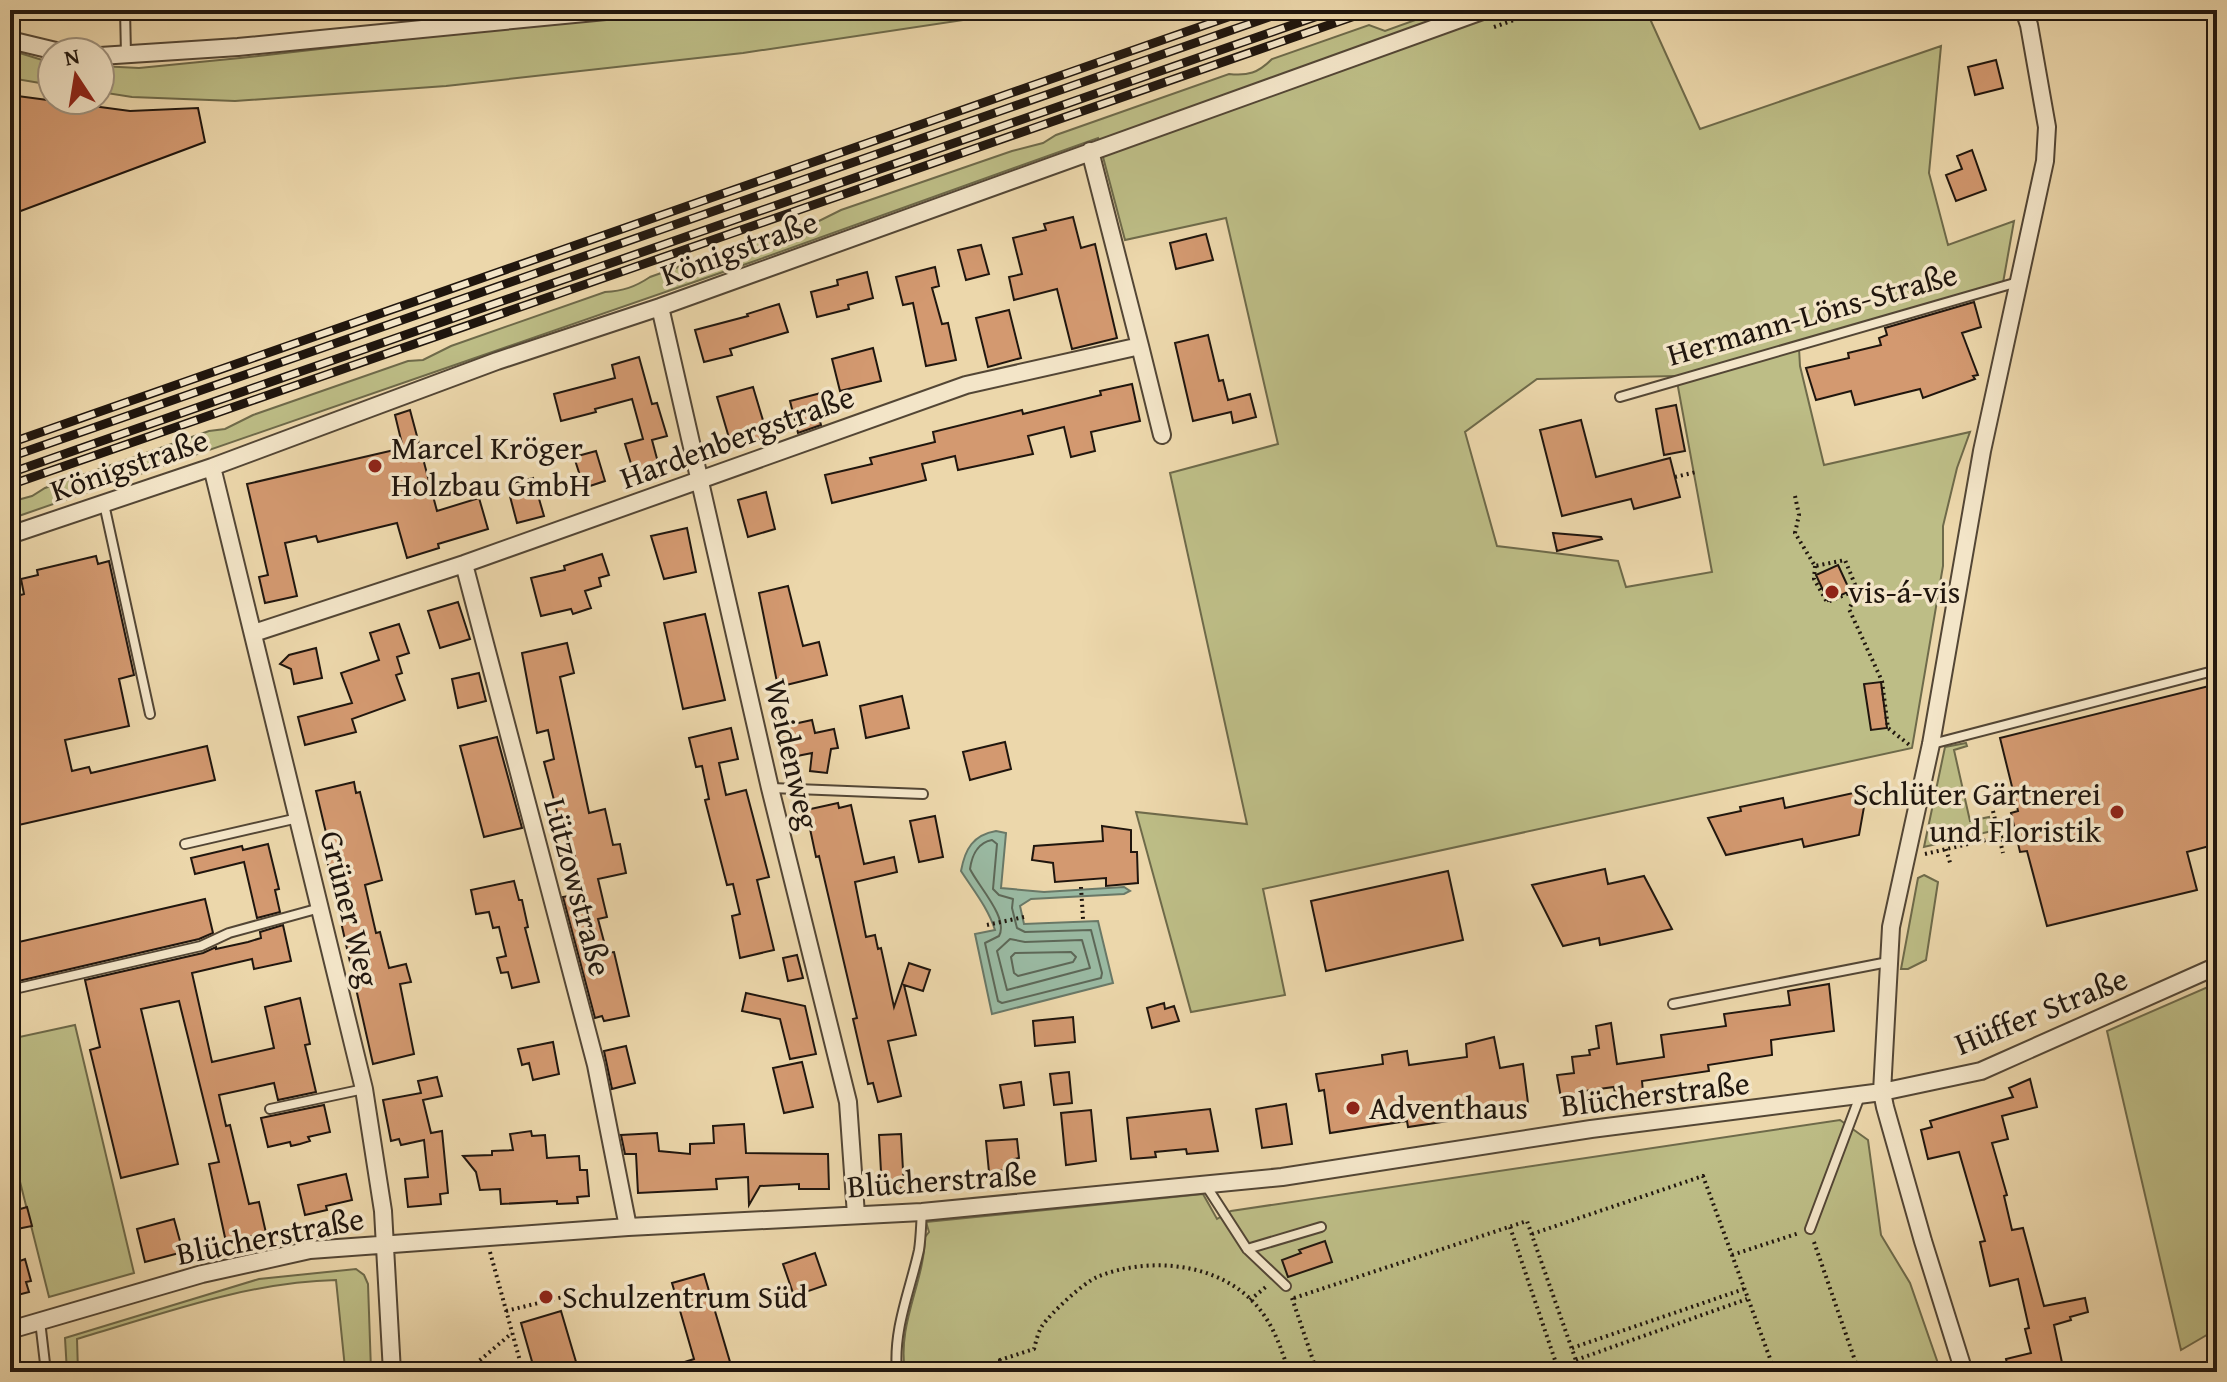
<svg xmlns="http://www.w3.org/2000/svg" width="2227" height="1382" viewBox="0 0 2227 1382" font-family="'Gentium Book Plus',serif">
	<rect width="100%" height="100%" fill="#ecd7ab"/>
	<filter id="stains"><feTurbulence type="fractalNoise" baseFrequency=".0025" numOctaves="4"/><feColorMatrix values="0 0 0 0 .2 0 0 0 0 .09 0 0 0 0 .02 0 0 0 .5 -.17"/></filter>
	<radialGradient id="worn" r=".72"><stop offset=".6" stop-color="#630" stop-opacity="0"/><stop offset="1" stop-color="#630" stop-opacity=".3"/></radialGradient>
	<path fill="#bdbd86" stroke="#6e6a4a" stroke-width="2" fill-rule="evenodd" d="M660,10H1030L743,53L446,86L235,101L132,97L100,92V66L139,68L240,58Z
		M1443,10H1646L1700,129L1941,46L1929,173L1948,245L2014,221L2003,283L1799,348L1800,366L1824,465L1970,432L1957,468L1943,526V566L1912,748L1263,889L1285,995L1191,1012L1136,812L1247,824L1170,473L1278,444L1226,218L1125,240L1098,138L752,262L10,519V502L32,496L45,488L209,431L225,429L253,415L408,361L423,360L451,346L605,292C623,291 635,287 650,277L797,225L813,224L841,210L1012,151L1043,143L1056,135L1229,74C1248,76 1258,73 1272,59L1369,25L1385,31ZM1676,376L1712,572L1626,587L1618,561L1497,546L1465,432L1537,379Z
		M10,50L52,63V85L10,78Z
		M1966,743L1967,746L1954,750L1970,821L1989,817L1992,831L1924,847L1945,747Z
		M1924,875L1938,882L1926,960L1908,969H1901L1918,878Z
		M2217,983V1329L2181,1350L2107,1031Z
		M75,1025L134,1273L49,1297L10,1142V1039Z
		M1840,1120L1868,1140L1881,1235L1910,1283L1941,1372H905C897,1323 924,1284 925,1237L929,1232L926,1222L1203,1194L1217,1219L1231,1211Z
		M356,1269L364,1275L368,1284L371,1370L347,1372L345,1368L336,1280C247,1282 162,1314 77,1339L78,1372H67L65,1338L259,1279Z"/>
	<path fill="#9abaa3" stroke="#697867" stroke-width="2" d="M996,831L1006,833L1001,888L1044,892L1124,887L1130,891L1124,894L1031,899L1020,906L1024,924L1098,921L1113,983L992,1014L975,934L995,930C988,908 974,891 961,871C965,849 973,835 996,831Z"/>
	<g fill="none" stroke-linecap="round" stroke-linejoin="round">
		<path stroke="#5d6858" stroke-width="2" d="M992,840L997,844L993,889L999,895L1013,899L1012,908L1017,928L1025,932L1091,930L1102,973L1101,978L1002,1003L998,1001L985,943L999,936C1009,918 978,886 970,869C972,855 977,843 992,840Z
			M1010,939L1025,942L1082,940L1090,968L1007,990L997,951Z
			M1071,952L1076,957L1073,962L1018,976L1014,973L1011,957L1015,953Z"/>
	</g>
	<path fill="#d39970" stroke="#20160e" stroke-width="2" d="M1996,60L2003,88L1975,95L1968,67Z
		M10,95L130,111L198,108L205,142L10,215L12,169Z
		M1972,150L1986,190L1956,201L1946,175L1962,169L1957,156Z
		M1073,217L1081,248L1095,244L1117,338L1072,349L1057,289L1014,300L1009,277L1022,274L1013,238L1046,230L1044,224Z
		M1206,234L1213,260L1176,269L1170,243Z
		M981,245L989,274L966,280L958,250Z
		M935,267L939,286L932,288L942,324L948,323L956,360L926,366L913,303L903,305L896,277Z
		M867,272L873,298L848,305L849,309L817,317L811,292L838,285L837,280Z
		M1974,302L1981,327L1962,333L1978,375L1973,376L1975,379L1923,398L1920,389L1855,405L1851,391L1816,400L1806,368L1849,358L1848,353L1881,345L1879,338L1887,335L1885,328Z
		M779,304L788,332L730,349L732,355L704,362L695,330L748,316L747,314Z
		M1009,310L1021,358L988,367L976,318Z
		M1208,335L1219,381L1223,380L1228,400L1250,394L1256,417L1233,423L1231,412L1193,421L1175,343Z
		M873,348L881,381L840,391L832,359Z
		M639,357L652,404L657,403L667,436L652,440L660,470L635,477L625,444L643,439L632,399L595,409L596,412L561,421L554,394L615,378L612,365Z
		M1132,384L1140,421L1091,432L1095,451L1071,457L1064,427L1028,436L1033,454L958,470L955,456L922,464L926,480L832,503L825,475L872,464L870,458L935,442L933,432L1022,410L1023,414L1101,395L1100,391Z
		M753,387L768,437L732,448L717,397Z
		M821,393L825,408L817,410L821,425L798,433L790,401Z
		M1676,405L1685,451L1664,455L1656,409Z
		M410,410L437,511L479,498L488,529L438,544L439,548L407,558L397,523L318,542L316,536L285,543L297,596L265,603L259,577L268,575L247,484L403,448L395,415Z
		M1581,420L1596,477L1670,458L1680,497L1634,509L1631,499L1562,516L1540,430Z
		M596,451L605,481L584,488L574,457Z
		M533,478L544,516L517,523L507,485Z
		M766,492L775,529L748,537L738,500Z
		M687,528L696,572L664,579L651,536Z
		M1553,533L1601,537L1602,539L1557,551Z
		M602,554L609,575L599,578L601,586L585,591L591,608L573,614L571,609L541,616L531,578L565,570L564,566Z
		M96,556L98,564L109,561L134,675L119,679L129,726L65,740L72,771L89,767L91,773L207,746L215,780L10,827V598L24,594L21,579L38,575L37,570Z
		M1838,565L1850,591L1828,601L1816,575Z
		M788,586L803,646L819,642L827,675L778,687L759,593Z
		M458,602L470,639L440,648L428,611Z
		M705,614L725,700L683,709L664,623Z
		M399,624L409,653L397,657L402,673L396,675L405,700L352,719L356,732L305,745L298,717L352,703L341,673L379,660L370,633Z
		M567,643L574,673L560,677L589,813L605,809L613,845L620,844L626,873L598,879L607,917L598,919L607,953L614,952L629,1016L604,1021L602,1016L595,1018L563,897L583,893L571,840L565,842L544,762L554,759L548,730L537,733L522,653Z
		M316,648L322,678L294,684L291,669L280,664L289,655Z
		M479,673L486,701L458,708L452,679Z
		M1881,682L1887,728L1871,730L1864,684Z
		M2217,684V844L2187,852L2197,890L2047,926L2027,851L2020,852L2011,813L2018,811L2000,738Z
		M902,696L909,728L866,738L860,706Z
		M812,720L815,733L834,729L838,748L831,749L827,773L810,771L812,753L787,758L780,727Z
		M731,728L738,759L719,763L726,795L746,790L769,877L757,880L774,950L740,958L732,916L740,914L733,884L727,885L705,800L709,799L702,766L696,767L689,738Z
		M497,737L522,828L484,837L460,746Z
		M1005,742L1011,769L970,780L963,752Z
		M354,782L356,793L360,792L382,880L365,885L376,933L380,932L389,968L406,964L411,982L400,984L414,1054L373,1064L323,842L328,841L316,791Z
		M1867,790L1859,835L1804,847L1802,839L1726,855L1708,818L1741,811L1740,807L1783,798L1785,808Z
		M838,803L839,808L851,805L864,864L894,857L897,872L855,882L866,937L875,935L878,949L881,948L894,1007L909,963L930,970L923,991L904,985L916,1035L888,1041L901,1096L878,1102L873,1083L868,1084L853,1019L857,1018L819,856L816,857L806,810Z
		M935,816L943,857L919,862L910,821Z
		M1102,826L1131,830V852H1137L1138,883L1106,886V878L1055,882L1053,863L1032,860L1034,846L1103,841Z
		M268,844L279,889L275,890L280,912L257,918L244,862L195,874L191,858L242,846L243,850Z
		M1605,869L1608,884L1644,876L1672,929L1600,945L1599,938L1563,946L1532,885Z
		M1448,871L1463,940L1326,971L1311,901Z
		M514,881L519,900H522L528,927L525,928L539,982L512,988L508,972L501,973L497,958L506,956L499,927L493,928L489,912L476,914L471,890Z
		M205,899L213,933L199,939L10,983V944Z
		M283,925L291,961L254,969L252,959L192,973L212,1062L274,1048L265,1007L300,998L310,1044L305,1045L316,1092L278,1100L274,1083L219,1095L226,1126L230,1125L249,1204L259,1202L266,1233L226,1242L209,1164L219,1162L179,1001L141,1009L178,1164L121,1178L90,1050L100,1047L85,980L203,953L216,947V949L248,942L261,938L260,932Z
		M797,955L803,978L788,981L783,958Z
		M1829,984L1834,1031L1771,1040L1772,1055L1708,1065L1709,1071L1642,1081L1643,1092L1615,1096L1614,1087L1584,1091L1586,1100L1562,1104L1557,1075L1574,1073L1572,1057L1590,1055L1589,1050L1599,1048L1596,1026L1611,1023L1617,1064L1664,1057L1661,1035L1726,1026L1724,1014L1790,1005L1788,991Z
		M746,993L805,1006L816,1054L790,1059L780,1019L742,1011Z
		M1164,1003L1165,1009L1174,1006L1179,1021L1152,1028L1147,1008Z
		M1073,1017L1075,1042L1035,1046L1033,1021Z
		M1494,1037L1500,1068L1523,1064L1528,1103L1481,1110L1482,1116L1408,1127L1407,1121L1330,1133L1324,1090L1319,1091L1316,1074L1383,1064L1382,1055L1407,1051L1409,1065L1467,1057L1466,1044Z
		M553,1042L559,1074L533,1080L529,1063L522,1065L518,1049Z
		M626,1046L635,1083L612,1089L604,1051Z
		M802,1062L813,1107L784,1113L773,1068Z
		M1069,1072L1072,1103L1054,1105L1050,1074Z
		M437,1077L442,1096L423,1100L431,1133L442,1131L448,1193L440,1194L441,1204L408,1207L405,1179L428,1177L424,1140L401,1145L399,1139L391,1141L383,1100L421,1093L418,1081Z
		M2030,1079L2037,1107L2002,1116L2008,1139L1992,1143L2007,1195L2004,1196L2012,1230L2023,1228L2044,1306L2085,1298L2088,1312L2070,1317L2071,1320L2054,1325L2064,1372H2009L2006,1359L2031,1353L2025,1329L2029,1328L2018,1279L1990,1286L1980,1242L1985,1241L1959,1152L1928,1159L1921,1130L1932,1127L1930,1121L2013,1097L2009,1088Z
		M1021,1082L1024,1105L1004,1108L1000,1085Z
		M1286,1104L1292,1144L1262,1148L1256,1109Z
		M324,1105L330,1132L308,1137L310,1141L300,1144L291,1146L290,1142L268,1147L261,1118Z
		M1210,1109L1218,1151L1187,1154L1186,1149L1155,1152L1156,1157L1131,1159L1127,1118Z
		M1091,1110L1096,1161L1066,1165L1061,1113Z
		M744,1124L746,1153L828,1154L829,1189H799V1184L760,1186L749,1205L748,1177L716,1179L717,1189L638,1193L636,1154H625L621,1135L657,1133L659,1151L690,1154V1144L714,1143L713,1126Z
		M531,1131L532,1136L545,1135L547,1158L579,1156L580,1170H587L589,1196L577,1197L578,1203L557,1204V1201L501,1204L500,1189L480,1190L476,1172L463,1156L492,1155V1151L513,1150L510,1134Z
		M901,1134L904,1188L882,1190L879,1135Z
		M1017,1139L1019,1158L1014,1159L1015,1169L989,1172L986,1141Z
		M346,1174L352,1200L326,1206L327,1210L305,1215L298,1185Z
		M27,1207L32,1226L12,1230L10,1212Z
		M174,1219L183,1252L145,1262L137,1229Z
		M14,1241L20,1261L25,1259L31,1281L26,1282L29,1292L10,1297V1242Z
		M1325,1241L1332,1262L1288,1277L1282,1260L1301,1253L1299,1250Z
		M815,1253L826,1285L794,1296L783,1264Z
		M704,1274L733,1372H667L666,1368L694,1359L672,1283Z
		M561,1311L579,1372H535L521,1323Z"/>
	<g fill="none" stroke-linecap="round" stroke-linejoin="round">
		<defs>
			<path id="lane" d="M125,10L126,54
				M1620,397L2018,282
				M104,504L150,714
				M1932,744L2217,670
				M771,788L923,794
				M185,844L298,818
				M10,990L201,946L229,933L320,908
				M1673,1004L1888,962
				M270,1109L364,1089
				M1205,1184L1247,1249L1286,1286
				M1810,1229L1860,1096
				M1247,1249L1321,1227
				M40,1321L46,1372
				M897,1372C893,1329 910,1291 919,1250C921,1237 921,1224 922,1212"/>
			<path id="street" d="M10,40L60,52
				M100,56L238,47L616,10
				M660,307L770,788L848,1102L856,1215
				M1140,346L1162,435
				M212,467L364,1089L383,1211L392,1372
				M10,535L212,467L497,361L660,307L1485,10
				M464,564L596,1065L628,1227
				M254,633L464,564L966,385L1140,346L1090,151
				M10,1330L202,1274L310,1250L628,1227L922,1212L1282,1177L1591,1129L1882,1092L1981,1071L2217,966
				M1964,1372L1923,1241L1885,1107L1882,1092L1891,927L1931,744L1982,451L2045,161L2047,127L2029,25L2024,10"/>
		</defs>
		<use href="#lane" stroke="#534635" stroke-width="12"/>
		<use href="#street" stroke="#534635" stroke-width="20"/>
		<path stroke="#20160e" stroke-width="4" stroke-dasharray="2 4" stroke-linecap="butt" d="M1494,27L1542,10
			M1675,477L1696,472
			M1795,496L1799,515L1795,533L1815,566L1845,560L1858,592L1849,609L1882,681L1888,728L1912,747
			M1815,566L1814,579L1827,602L1857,590
			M1993,811L2003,853
			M1946,849L1951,866
			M1925,854L2016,833
			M1081,887L1083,919
			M987,925L1024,917
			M1510,1227L1559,1372
			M1532,1234L1703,1176L1775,1372
			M1814,1242L1859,1372
			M490,1252L523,1372
			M1732,1255L1799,1233
			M1292,1298L1317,1372
			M1294,1298L1527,1221L1580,1372
			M1250,1300L1267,1286
			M506,1311L571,1295
			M1572,1348L1744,1289
			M1576,1360L1747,1299
			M466,1372L512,1333
			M991,1372L1003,1368
			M1004,1372L1000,1360L1034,1349C1036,1342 1038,1332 1042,1326C1052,1312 1082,1284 1097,1277C1148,1256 1219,1262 1257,1306C1274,1326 1281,1348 1289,1372"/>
		<use href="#lane" stroke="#f3e5c8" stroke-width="8"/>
		<use href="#street" stroke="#f3e5c8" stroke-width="16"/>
		<defs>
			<path id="rail" d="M10,443L1248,10
				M10,457L1289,10
				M10,473L1335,10
				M10,485L1372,10"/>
		</defs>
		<use href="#rail" stroke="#20160e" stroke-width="9"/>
		<use href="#rail" stroke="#f3e5c8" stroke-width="6" stroke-dasharray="18" stroke-linecap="butt"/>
	</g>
	<g fill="#8f2418" stroke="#f3e5c8" stroke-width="3">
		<circle cx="375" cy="466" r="8"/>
		<circle cx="1832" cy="592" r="8"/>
		<circle cx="2117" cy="812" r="8"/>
		<circle cx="1353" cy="1108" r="8"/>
		<circle cx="546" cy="1297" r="8"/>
	</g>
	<g text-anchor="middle" stroke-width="7" stroke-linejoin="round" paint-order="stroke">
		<g font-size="32" fill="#20160e" stroke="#f3e5c8">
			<text transform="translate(739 248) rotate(-20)" y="11">Königstraße</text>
			<text transform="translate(1812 314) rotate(-16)" y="11">Hermann-Löns-Straße</text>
			<text transform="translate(737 437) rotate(-20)" y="11">Hardenbergstraße</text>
			<text transform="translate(129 465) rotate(-19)" y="11">Königstraße</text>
			<text transform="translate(792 754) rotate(77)" y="11">Weidenweg</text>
			<text transform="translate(578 887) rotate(75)" y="11">Lützowstraße</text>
			<text transform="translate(350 909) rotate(76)" y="11">Grüner Weg</text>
			<text transform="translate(2041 1011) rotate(-22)" y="11">Hüffer Straße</text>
			<text transform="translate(1655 1094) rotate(-7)" y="11">Blücherstraße</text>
			<text transform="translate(942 1180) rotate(-4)" y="11">Blücherstraße</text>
			<text transform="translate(270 1236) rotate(-11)" y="11">Blücherstraße</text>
		</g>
		<g font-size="32" fill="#20160e" stroke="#f3e5c8" text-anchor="start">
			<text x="391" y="459">Marcel Kröger<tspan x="391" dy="37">Holzbau GmbH</tspan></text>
			<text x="1848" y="603">vis-á-vis</text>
			<text x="2101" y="805" text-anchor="end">Schlüter Gärtnerei<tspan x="2101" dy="37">und Floristik</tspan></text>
			<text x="1369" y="1119">Adventhaus</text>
			<text x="562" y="1308">Schulzentrum Süd</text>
		</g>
	</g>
	<rect width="2227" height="1382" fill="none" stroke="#ecd7ab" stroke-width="40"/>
	<rect x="12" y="12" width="2203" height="1358" fill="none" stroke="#20160e" stroke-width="4"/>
	<rect x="20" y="20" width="2187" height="1342" fill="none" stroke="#20160e" stroke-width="2"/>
	<g transform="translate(76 76) rotate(348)"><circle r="38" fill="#f3e5c8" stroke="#9f927e" stroke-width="2"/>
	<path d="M0-6L14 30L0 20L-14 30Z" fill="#8f2418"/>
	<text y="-12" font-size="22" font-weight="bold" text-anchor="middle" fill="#20160e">N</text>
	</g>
	<rect width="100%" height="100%" filter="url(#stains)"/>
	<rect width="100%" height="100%" fill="url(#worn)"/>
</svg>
